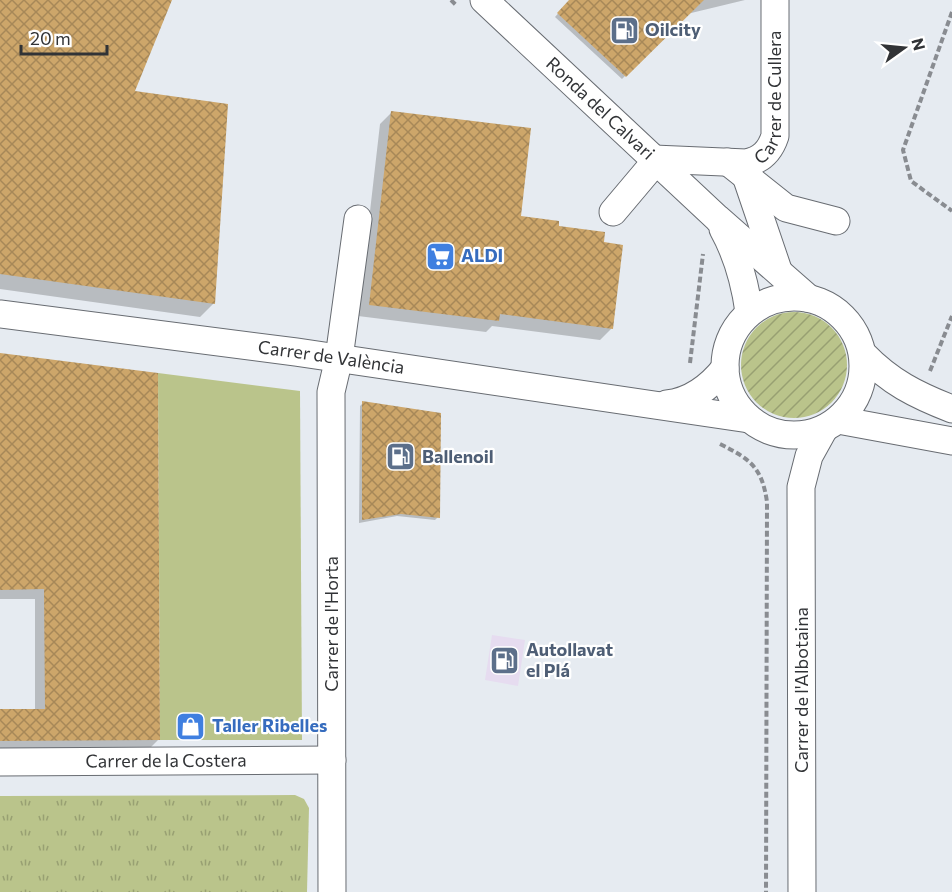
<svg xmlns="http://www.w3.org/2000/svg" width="952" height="892" viewBox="0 0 952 892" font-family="Commissioner,sans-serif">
	<defs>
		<pattern id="park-tufts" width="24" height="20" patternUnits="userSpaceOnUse" patternTransform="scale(1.5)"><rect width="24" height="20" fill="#bac48b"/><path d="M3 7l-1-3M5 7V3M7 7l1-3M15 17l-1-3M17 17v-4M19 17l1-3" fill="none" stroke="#98a072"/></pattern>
		<pattern id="garden-furrows" width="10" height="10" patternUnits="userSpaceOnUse" patternTransform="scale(1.5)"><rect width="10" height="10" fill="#bac48b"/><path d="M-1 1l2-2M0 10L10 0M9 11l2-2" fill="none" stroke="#98a072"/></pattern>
		<pattern id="building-cross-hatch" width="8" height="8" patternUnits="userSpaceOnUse" patternTransform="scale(1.5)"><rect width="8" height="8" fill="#cda66a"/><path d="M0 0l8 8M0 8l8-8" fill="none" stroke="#a78858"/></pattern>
	</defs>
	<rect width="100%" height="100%" fill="#e6ebf1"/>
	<path fill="#e6dcf0" d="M492,635L525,640L518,686L485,680Z"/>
	<path fill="#bac48b" d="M158,373L300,391L302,740H160Z"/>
	<path fill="url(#park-tufts)" d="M295,795L304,799L309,808L307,892H0V796Z"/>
	<path fill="url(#garden-furrows)" d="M741 365a53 53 0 1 1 106 0a53 53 0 1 1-106 0Z"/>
	<path fill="#0003" d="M0,0H170L133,92L214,303L200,317L0,289Z
		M570,0H745L687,14L622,79L555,17Z
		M392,112L519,217L602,244L612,328L600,340L492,326L486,332L358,316L380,124Z
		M0,354L158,740L148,750H0V711H35V599H0Z
		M363,403L438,517L435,520L397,516L359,523L360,406Z"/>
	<path fill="url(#building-cross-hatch)" d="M0,0H172L135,91L228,104L215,304L0,274Z
		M569,0H704L626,77L557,13Z
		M391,111L531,128L521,216L559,221V226L605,232L604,242L623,245L613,329L500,314L499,321L369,305Z
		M0,353L158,373L160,740L0,741V709H45L44,589L0,590Z
		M362,401L441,413L440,518L401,514L362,520Z"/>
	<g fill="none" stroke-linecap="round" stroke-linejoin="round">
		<defs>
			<g id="minor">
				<path id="s1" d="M484,0L717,218L808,298"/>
				<path id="s2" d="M654,159L746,163C762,160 770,151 775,136V0"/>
				<path d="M728,162L786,208L836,221"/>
				<path d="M746,176L778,270"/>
				<path d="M613,212L656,161"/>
				<path d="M723,229C738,256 745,283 749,312"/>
				<circle cx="794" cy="366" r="69"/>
				<path id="s3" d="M0,314L296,352L749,419"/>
				<path d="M863,354C890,382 916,395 952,409"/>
				<path d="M667,404C692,401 710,387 725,368"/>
				<path d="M838,420L952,441"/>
				<path id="s4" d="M0,762L332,760"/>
				<path d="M332,892L331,392L339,358L358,219"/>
				<path d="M802,892L801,487L809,456L824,429"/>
			</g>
		</defs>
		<use href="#minor" stroke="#686c72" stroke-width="29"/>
		<path stroke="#898c91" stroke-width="4" stroke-dasharray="6 3" stroke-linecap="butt" d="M451,0L457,6
			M952,12L903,150L911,181L952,211
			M690,363L703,254
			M930,371L952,316
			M720,444C750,459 762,467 767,502L766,892"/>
		<use href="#minor" stroke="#fff" stroke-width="27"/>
	</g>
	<defs>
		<symbol id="fuel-square" viewBox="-11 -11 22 22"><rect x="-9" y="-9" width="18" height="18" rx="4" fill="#5c6f8a" stroke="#fff"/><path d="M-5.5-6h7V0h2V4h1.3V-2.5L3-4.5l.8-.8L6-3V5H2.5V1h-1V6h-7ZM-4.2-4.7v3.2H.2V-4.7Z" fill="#fff"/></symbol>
		<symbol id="supermarket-square" viewBox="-11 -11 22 22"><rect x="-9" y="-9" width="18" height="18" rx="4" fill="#3f7fe0" stroke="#fff"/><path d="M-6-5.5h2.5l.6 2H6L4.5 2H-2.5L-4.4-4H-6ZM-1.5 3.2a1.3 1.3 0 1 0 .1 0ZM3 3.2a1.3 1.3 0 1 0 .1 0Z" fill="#fff"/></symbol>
		<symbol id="shop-square" viewBox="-11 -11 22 22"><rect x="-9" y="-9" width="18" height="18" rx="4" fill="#3f7fe0" stroke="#fff"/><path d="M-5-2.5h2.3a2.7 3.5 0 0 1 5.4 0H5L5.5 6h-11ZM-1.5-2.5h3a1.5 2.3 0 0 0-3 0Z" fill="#fff"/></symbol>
	</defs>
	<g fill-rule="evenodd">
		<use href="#fuel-square" x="608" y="14" width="33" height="33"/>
		<use href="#supermarket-square" x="424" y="240" width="33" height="33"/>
		<use href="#fuel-square" x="384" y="440" width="33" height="33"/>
		<use href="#fuel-square" x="488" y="644" width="33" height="33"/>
		<use href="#shop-square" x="174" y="710" width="33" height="33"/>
	</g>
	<g text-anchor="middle" stroke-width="4.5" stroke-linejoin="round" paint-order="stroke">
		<g font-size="18" font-weight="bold" fill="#4e5e75" stroke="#fff" text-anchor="start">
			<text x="645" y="36">Oilcity</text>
			<text x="422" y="463">Ballenoil</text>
			<text x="526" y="656">Autollavat<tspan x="526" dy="21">el Plá</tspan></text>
		</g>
		<g font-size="18" fill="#313336" stroke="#fff">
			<text dy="6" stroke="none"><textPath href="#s2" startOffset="171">Carrer de Cullera</textPath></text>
			<text dy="6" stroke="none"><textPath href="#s1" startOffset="159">Ronda del Calvari</textPath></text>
			<text dy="6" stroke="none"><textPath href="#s3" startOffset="334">Carrer de València</textPath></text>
			<text transform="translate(332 624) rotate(-90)" y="6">Carrer de l'Horta</text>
			<text transform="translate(802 690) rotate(-90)" y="6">Carrer de l'Albotaina</text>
			<text dy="6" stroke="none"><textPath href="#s4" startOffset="166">Carrer de la Costera</textPath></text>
		</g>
		<g font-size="18" font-weight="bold" fill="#366cbe" stroke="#fff" text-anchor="start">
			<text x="461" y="262">ALDI</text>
			<text x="212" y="732">Taller Ribelles</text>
		</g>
	</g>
	<g transform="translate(904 48) rotate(75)" stroke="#ffffff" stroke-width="4.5" paint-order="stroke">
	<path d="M0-4.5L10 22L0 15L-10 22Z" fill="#313336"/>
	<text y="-9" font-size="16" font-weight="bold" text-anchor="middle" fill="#313336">N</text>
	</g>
	<path d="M21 45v9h86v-9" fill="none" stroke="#313336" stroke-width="3"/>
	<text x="30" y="45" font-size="18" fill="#313336" stroke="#ffffff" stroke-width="4.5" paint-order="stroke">20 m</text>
</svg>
